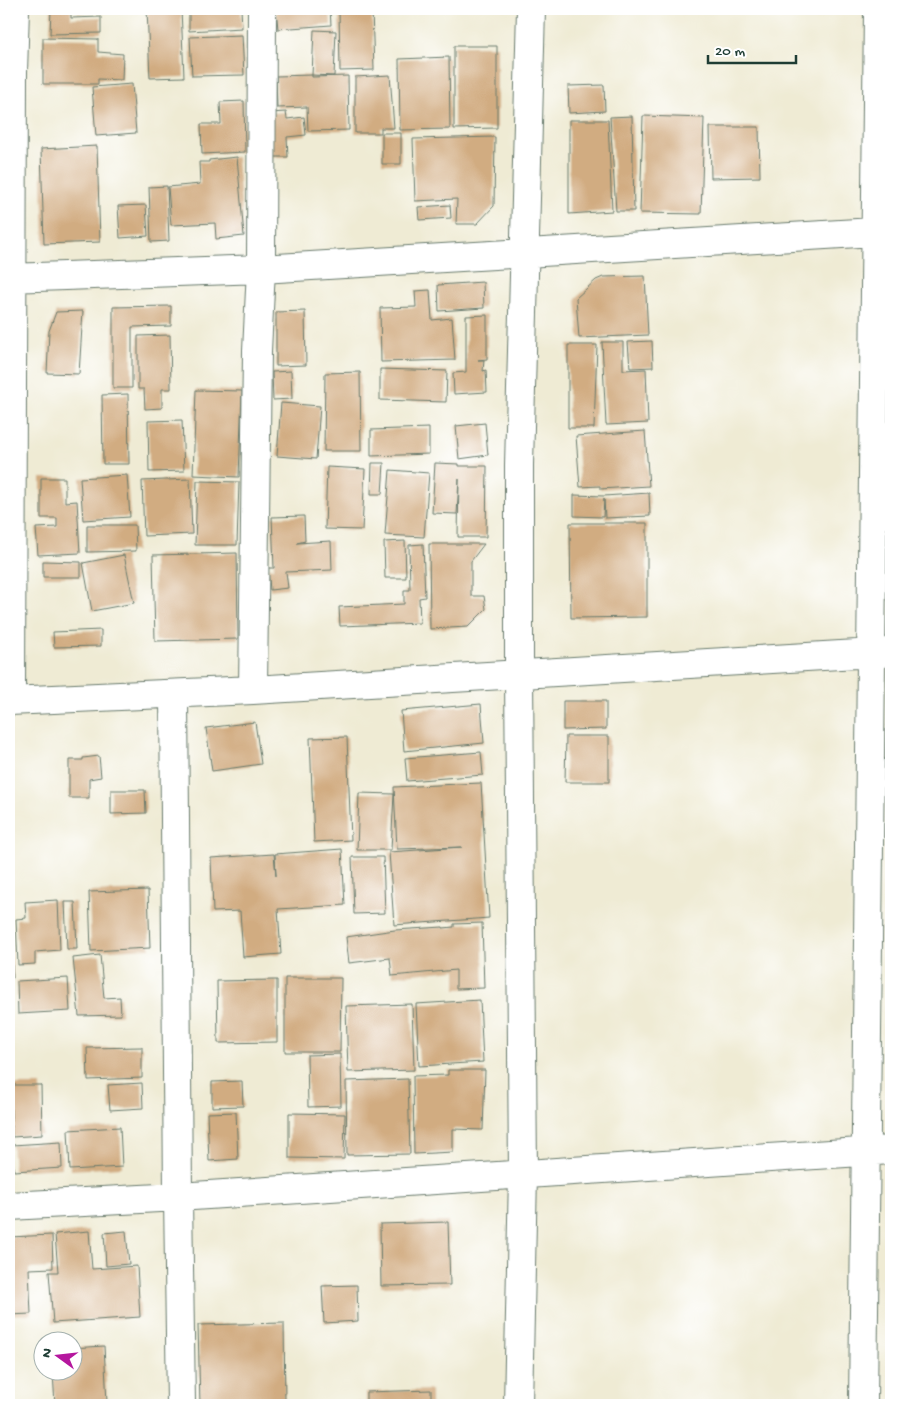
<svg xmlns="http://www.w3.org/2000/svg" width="900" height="1414" viewBox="0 0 900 1414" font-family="'Gochi Hand',sans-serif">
	<rect width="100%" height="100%" fill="#fff"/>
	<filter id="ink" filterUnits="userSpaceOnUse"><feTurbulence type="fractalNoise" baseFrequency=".02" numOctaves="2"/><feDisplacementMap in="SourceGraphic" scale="10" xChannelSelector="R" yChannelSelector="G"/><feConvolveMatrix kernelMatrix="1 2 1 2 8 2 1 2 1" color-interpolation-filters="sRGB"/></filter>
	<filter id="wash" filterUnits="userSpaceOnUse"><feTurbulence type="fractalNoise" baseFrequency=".0096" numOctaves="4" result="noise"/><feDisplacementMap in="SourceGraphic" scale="20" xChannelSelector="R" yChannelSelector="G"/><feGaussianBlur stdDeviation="1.12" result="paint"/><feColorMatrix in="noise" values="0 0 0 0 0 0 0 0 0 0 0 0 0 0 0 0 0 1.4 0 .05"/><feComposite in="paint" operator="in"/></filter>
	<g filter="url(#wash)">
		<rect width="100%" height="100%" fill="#efebd4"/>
		<g id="blocks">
			<path fill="#d1ac81" d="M51,9H71V18L101,17V33L50,34Z
				M78,9H104V11L78,13Z
				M147,9H181L184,77L150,78Z
				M189,9H241L242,28L189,31Z
				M276,9H330L331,25L278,29Z
				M339,9H372L374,70L340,71Z
				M314,30L336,31L334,76L312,75Z
				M242,35L244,75L192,76L190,37Z
				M43,38L98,39V52L123,54L122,80L98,79V84H43Z
				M454,46H497V128L454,129Z
				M449,57L450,129L400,130L399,59Z
				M312,75V77L348,76L349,130L308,131L307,107L277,108L276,76Z
				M390,75L394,128H381V133H355V77Z
				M132,84L136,133L96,136L92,87Z
				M604,85L605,111L569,113L568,86Z
				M244,101L245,152L202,154L201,124H221L220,102Z
				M286,112L287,119L304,117L306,135L287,137L288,157H272L270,113Z
				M632,116L634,211H616L610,117Z
				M643,116L704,118L701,214L640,213Z
				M569,120H608L612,211L569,214Z
				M710,127H759L760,177L711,178Z
				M382,133H401V164H382Z
				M495,137L494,206L477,224H456L457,199L415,201L413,139Z
				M97,146L100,242L44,244L41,149Z
				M237,157L244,236L216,239L215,223L171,225L168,187L200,184L199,162H209V160Z
				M167,186L169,241L151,242L149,187Z
				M146,205L148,236L120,238L118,206Z
				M450,205L451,218L419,220L418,207Z
				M645,276L648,335L579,338L576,298L596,280L603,277Z
				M483,282L484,308L439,311L438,285Z
				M430,290L432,320L452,318L455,360L381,362L380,308L416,307L415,291Z
				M171,306V326L132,327V388H113V307Z
				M83,311L79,374L47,373L49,331L56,312Z
				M305,311L306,365L276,366V312Z
				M487,315V359L478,360H484L483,371L486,370L487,392L454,394L453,373L466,372V316Z
				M170,335L171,389H162V408L145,409L144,389H138V336Z
				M652,341L653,367L630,368L628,342Z
				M602,342H623V370L646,369L648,423L606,425Z
				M568,345H597L594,428H568Z
				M380,369L447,371L446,402L380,400Z
				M291,371L292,399L273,400L272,372Z
				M360,372L361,451H324L325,373Z
				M196,390L242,391L239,477L193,475Z
				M128,394L129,464H103L102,395Z
				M281,403L320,406L316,459L277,456Z
				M182,420L184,471L149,472L148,421Z
				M485,423L488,455L459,459L456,426Z
				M429,428V454L371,456V430Z
				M645,431L649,486L600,489V486L580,487L576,436Z
				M372,463H384L382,494H371Z
				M435,463L459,464V466H487L486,537H458L459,479L457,514L432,513Z
				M327,467L365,469L362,530L325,529Z
				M390,470L429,473L424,537L385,535Z
				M127,475L130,517L83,520L80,478Z
				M41,478H65V502L77,501L80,553L38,555L36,528L57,527V518H41Z
				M190,479L192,534L144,536L142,481Z
				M197,481L239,482L237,545H195Z
				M649,493L650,516L605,518L604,499L603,517L574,516V495L604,496Z
				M304,516L305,541L297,543L331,541L332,570L286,572L288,588L270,590L268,568H274L272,517Z
				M570,523H647V617L571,618Z
				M87,525H135L136,551L87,552Z
				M405,541L406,578H385L384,542Z
				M423,544L425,597L419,598L420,623L340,626L339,607L404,604V590H410L409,545Z
				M429,544H484L471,561V596H484L486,609L468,627L430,629Z
				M237,553L238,639L155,641L153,555Z
				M124,555L134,603L92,611L83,563Z
				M43,561L81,562V577H43Z
				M101,630V646L54,647L53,632Z
				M563,701H606V729L563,730Z
				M481,704L484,743L404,751L401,711Z
				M255,722L261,764L212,771L206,728Z
				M566,736H609V782H565Z
				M347,737L351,840L314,842L310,738Z
				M481,752L483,775L407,781L405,758Z
				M99,756L101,777L89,779V798H69V760H83V758Z
				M481,783L489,918L394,925L389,852L462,847L397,849L394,787Z
				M111,790H145L146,813L111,814Z
				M359,793L394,794L391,850H357Z
				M342,849L345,905L278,909L281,954L243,957L240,911L213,912L211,858L274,854L276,876L275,854Z
				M352,857H383L385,913L354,914Z
				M148,890L150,948L91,951L89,892Z
				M58,900L60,950L35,952V964L18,965L16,919L26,918L25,902Z
				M65,902H75L77,949H67Z
				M482,923L484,988L456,989V970L392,976L390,958L349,963L346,937L395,930L443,927V928L454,927V924Z
				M9,934H10L13,978H9Z
				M100,955L104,998L120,997L121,1015L79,1016L73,958Z
				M68,978L70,1011L18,1014L17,981Z
				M285,978H341L340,1052H285Z
				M277,980V1042L218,1043L217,981Z
				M480,1000L483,1062L419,1066L416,1004Z
				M412,1004L414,1070L348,1072L346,1006Z
				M142,1047V1078L88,1080L87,1048Z
				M340,1054L341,1106L308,1107L307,1055Z
				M448,1070H485L483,1130L453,1129V1152L414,1154L413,1076L448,1075Z
				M408,1079L410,1154L347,1155L346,1081Z
				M242,1081L243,1106L212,1107V1082Z
				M142,1083L143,1108L110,1110L108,1085Z
				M10,1085H41L42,1135L12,1137Z
				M236,1112L238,1159L209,1161L207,1113Z
				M289,1113L345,1114L344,1159L289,1158Z
				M120,1127L122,1167L70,1170L68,1130Z
				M61,1142L62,1168L14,1171L12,1145Z
				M448,1222L450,1285L381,1286L380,1224Z
				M89,1231L92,1269L137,1266L140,1317L53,1323L49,1272H58L55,1234Z
				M126,1231L129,1264L106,1266L104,1233Z
				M52,1235L53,1268L29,1269L31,1314L9,1315V1237Z
				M357,1285L358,1321L324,1323L322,1286Z
				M284,1323L285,1404L200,1405L198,1325Z
				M104,1346L107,1403L55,1405L53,1372H72V1348Z
				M431,1390V1405H366V1392Z
				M360,1402V1405H301V1403Z"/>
		</g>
	</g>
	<g filter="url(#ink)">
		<use href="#blocks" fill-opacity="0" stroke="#687a6c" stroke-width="1"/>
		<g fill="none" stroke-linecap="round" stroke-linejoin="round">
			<defs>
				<path id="minor" d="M9,278L261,269L891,231
					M253,690L257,351L261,269L262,9
					M174,694L178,1197L181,1405
					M9,701L253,690L891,652
					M11,701L13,72L15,9
					M9,1206L178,1197L891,1150
					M518,1405L523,1175L519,674V465L531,9
					M863,1405L878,9"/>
			</defs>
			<use href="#minor" stroke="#687a6c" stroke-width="30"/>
			<use href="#minor" stroke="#fff" stroke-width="28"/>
		</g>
	</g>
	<rect width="900" height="1414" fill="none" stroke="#fff" stroke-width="30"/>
	<g transform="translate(58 1356) rotate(285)"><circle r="24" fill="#ffffff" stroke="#a5b1ae"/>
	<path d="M0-4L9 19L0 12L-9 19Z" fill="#b5179e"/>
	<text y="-8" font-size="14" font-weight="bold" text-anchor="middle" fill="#1f3d34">N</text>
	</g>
	<path d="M708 55v8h88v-8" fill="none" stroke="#1f3d34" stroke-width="2.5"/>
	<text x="715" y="55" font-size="15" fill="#1f3d34" stroke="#ffffff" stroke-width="4" paint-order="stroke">20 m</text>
</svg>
